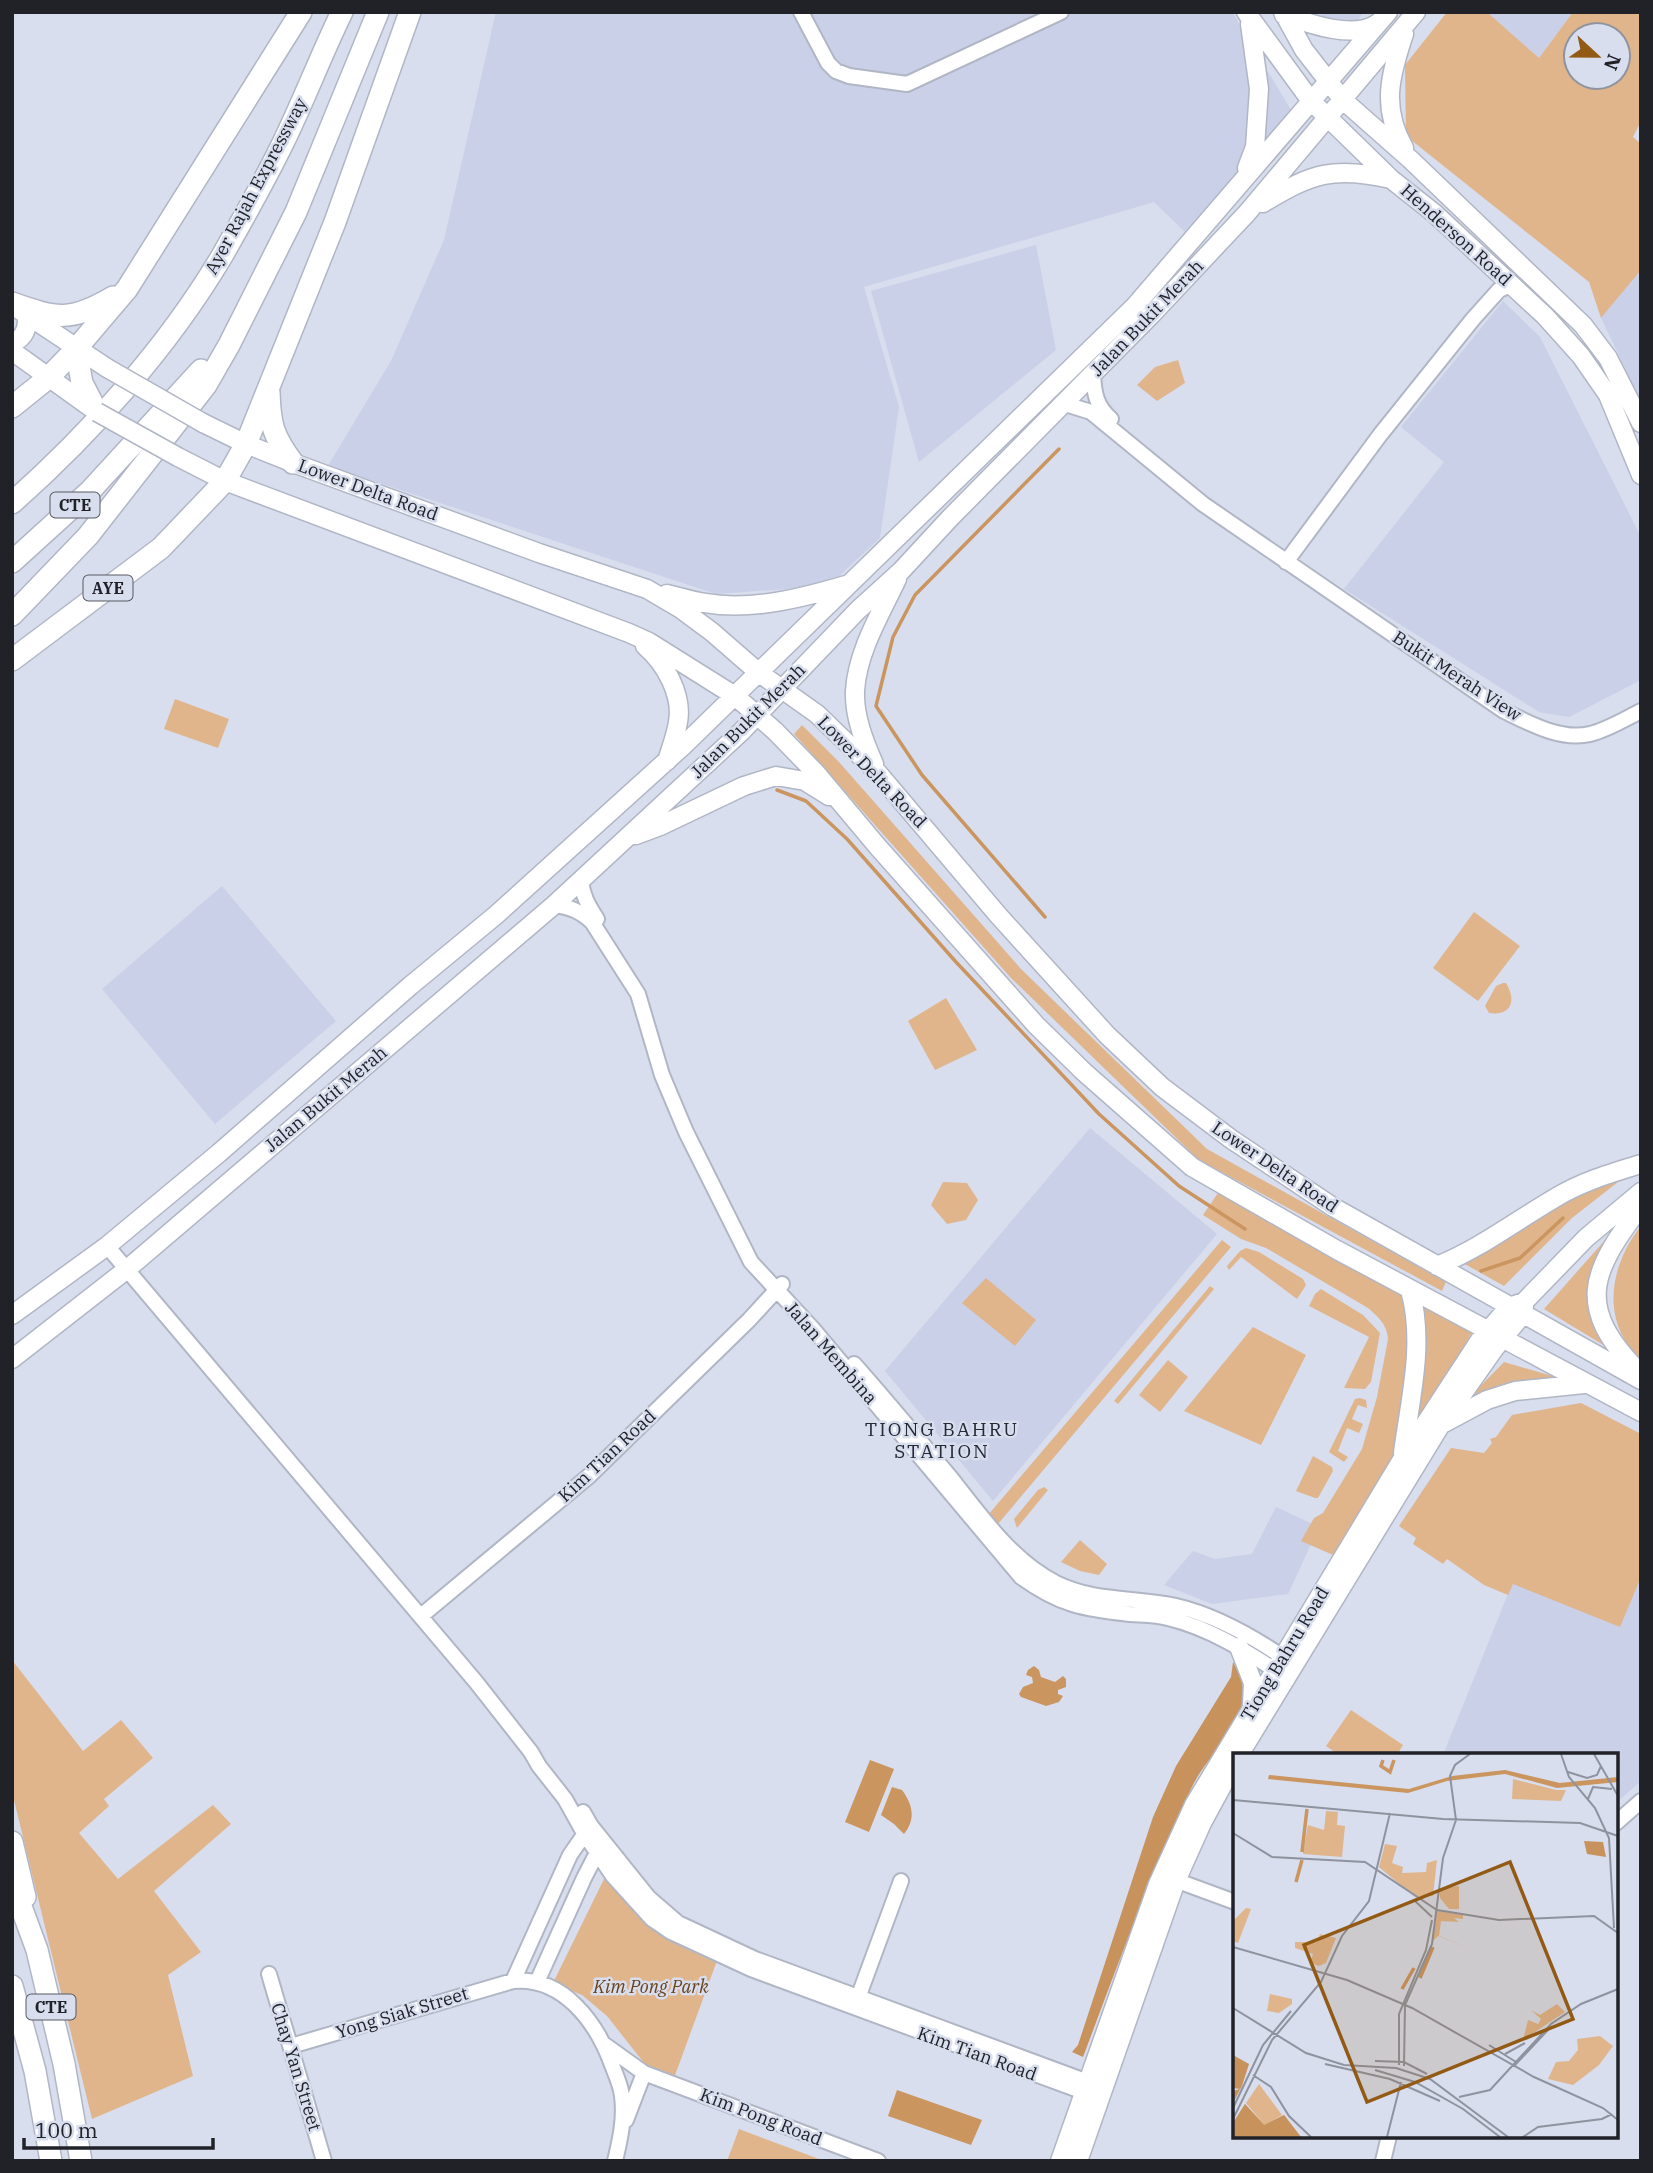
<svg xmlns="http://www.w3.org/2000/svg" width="1653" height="2173" viewBox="0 0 1653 2173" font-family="'IBM Plex Serif',serif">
	<rect width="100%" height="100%" fill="#d8deee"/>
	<path fill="#c9d0e7" d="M496,12H1232L1291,110L1186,233L1154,202L864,287L899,407L880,538L839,576L799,588L716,594L328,466L391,361L444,240Z
		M1320,12H1364L1340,42Z
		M1487,12H1573L1539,58Z
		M1036,245L1056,350L919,462L871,291Z
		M1641,270V401L1601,318Z
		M1503,301L1540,337L1641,537V680L1569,717L1539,712L1344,589L1444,462L1401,427Z
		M222,886L336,1021L215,1124L102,989Z
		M1090,1128L1217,1234L993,1501L885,1371Z
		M1581,1403L1641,1434V1781L1616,1803V1755H1443L1512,1584V1415Z
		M1276,1507L1319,1527L1288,1594L1212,1604L1164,1585L1193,1551L1215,1559L1252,1554Z"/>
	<path fill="#e0b58c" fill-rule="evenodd" d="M1447,12H1487L1539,58L1573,12H1641V121L1633,137L1641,144V270L1601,318L1589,282L1406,136L1405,65ZM1576,35H1618V77H1576Z
		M1178,360L1185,383L1157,401L1137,385L1155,367Z
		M175,699L229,719L218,748L164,729Z
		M802,725L839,762L1021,969L1207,1149L1446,1282L1442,1291L1199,1160L1011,978L794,734Z
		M1474,912L1520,946L1478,1001L1433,968Z
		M1503,983H1506C1517,1001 1511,1016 1489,1013L1485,1006L1496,986Z
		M946,998L977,1050L935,1070L908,1021Z
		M1627,1175L1572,1218L1504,1286L1463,1263L1560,1204Z
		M943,1182L967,1183L978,1200L966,1220L947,1224L931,1205Z
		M1220,1190L1474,1329L1340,1558L1301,1541L1314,1518L1323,1513L1362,1449L1377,1397L1388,1339C1387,1324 1378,1317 1368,1308L1266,1248L1241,1239L1203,1215Z
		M1637,1204L1597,1287L1610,1349L1544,1309Z
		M1641,1226V1360C1600,1322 1609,1266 1641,1226Z
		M1222,1240L1231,1247L998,1524L988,1515Z
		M1246,1248L1259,1252L1303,1279L1306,1285L1297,1299L1241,1257L1229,1270L1227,1266L1240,1251Z
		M986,1278L1036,1320L1015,1346L962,1303Z
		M1210,1286L1214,1289L1118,1404L1114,1401Z
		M1321,1289L1363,1315L1380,1333L1371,1382L1365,1389L1344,1388L1369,1337L1309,1306L1315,1294Z
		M1253,1327L1306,1355L1261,1445L1184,1411Z
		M1168,1360L1188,1377L1160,1412L1139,1395Z
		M1504,1362L1559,1378L1460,1407Z
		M1360,1398L1366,1400L1367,1408L1358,1405L1352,1419L1363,1424L1359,1433L1347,1428L1338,1451L1348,1457L1344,1462L1329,1452L1355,1399Z
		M1581,1403L1641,1434V1577L1620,1627L1513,1584L1508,1595L1484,1585L1447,1559L1443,1564L1413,1544L1416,1538L1399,1526L1451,1448L1484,1453L1492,1443L1490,1439L1496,1437L1512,1415Z
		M1313,1456L1332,1467L1333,1471L1318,1498H1315L1296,1491Z
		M1044,1487L1048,1490L1017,1528L1014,1519L1038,1490Z
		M1080,1540L1107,1564L1099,1575L1080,1571L1061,1562Z
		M12,1660L83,1751L121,1720L153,1758L104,1799L109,1806L79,1833L118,1879L213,1805L231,1824L154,1891L201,1952L168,1975L193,2076L92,2119L12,1792Z
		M1351,1710L1403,1745L1397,1755H1339L1326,1746Z
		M605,1877L642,1919L718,1958L674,2078L648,2068L607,2016L582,1995L553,1983Z
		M739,2129L819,2159V2161H727Z"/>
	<path fill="#c8925d" d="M1233,1662C1242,1677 1246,1690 1241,1708C1232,1739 1204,1760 1191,1789C1150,1876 1117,1967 1083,2057L1072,2052L1078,2045L1153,1817L1176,1766L1231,1677Z"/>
	<path fill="#cb9560" d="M1034,1666L1039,1670L1041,1677L1055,1682L1063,1676L1066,1679V1687L1058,1690V1694L1063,1696L1059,1702L1046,1706L1021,1697L1019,1694L1023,1687L1033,1683L1032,1677L1026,1675L1028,1670Z
		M870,1760L894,1769L869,1832L845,1822Z
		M892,1787L902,1790C913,1805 916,1819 904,1834L894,1824L881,1815Z
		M897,2090L982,2120L971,2145L888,2116Z"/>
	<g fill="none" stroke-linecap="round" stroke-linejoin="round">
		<path stroke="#cb9560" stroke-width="3.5" d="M777,790L806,801L847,839L956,962L1099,1114L1179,1186L1245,1229
			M1045,917L922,775L876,706L893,637L915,595L1059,449
			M1481,1271L1520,1258L1563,1218"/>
		<defs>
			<path id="minor" d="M801,12L828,63L836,71L849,76L907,84L1061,12
				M1093,374C1094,393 1096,406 1111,419
				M1062,403L1091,412L1203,504L1504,711C1529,723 1561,741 1590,734C1607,730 1625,719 1641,711
				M1286,562L1380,435L1473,319L1499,290L1508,286L1515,288
				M581,879C582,895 588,905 597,919
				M554,905C570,907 580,911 592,922L638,994L662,1075L686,1132L751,1262L813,1329L1021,1577C1060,1605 1083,1609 1130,1614C1143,1615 1156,1615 1168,1618C1210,1628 1247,1652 1283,1675
				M107,1246L476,1682L531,1752L539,1766L565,1799L584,1833L613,1876L652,1919L671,1932L751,1969L1092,2095
				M854,1364C887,1401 919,1440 951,1478C981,1516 1012,1561 1056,1583C1094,1602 1135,1597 1176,1606C1215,1615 1257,1639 1290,1662
				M421,1616L589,1476L749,1320L782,1284
				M583,1812L591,1826L648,1897L678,1923L755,1959L1096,2085
				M1616,1823L1641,1801
				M1167,1877L1235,1902
				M269,1974L324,2161
				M513,1981L570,1855L588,1829
				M537,1982L584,1878L599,1849
				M855,2006L901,1881
				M605,2045L644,2073L878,2161
				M291,2046L513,1981C563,1976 597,2023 612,2065C616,2075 621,2086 622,2096C625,2118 620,2140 615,2161
				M626,2120L644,2073
				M1383,2161L1389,2136"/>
			<path id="major" d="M1246,12L1311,101L1391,179L1434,213L1545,316L1581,356L1608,395L1641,475
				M1283,12L1304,50L1343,100L1411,160L1583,325L1608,358L1641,423
				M1284,15C1310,24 1354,40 1378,23
				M1404,34C1390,76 1381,107 1404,148
				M1247,168L1255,147L1259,89L1250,24
				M1263,203C1312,173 1334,166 1391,179
				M18,309L107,368
				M12,343C25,338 29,327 26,314
				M12,351L97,412
				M203,423L246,444L296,464L539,553L647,589L681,609L712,632L758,672L817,714L878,773L998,915L1107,1035L1162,1087L1231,1139L1333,1207L1641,1380
				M178,457L225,481L629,633L649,642L735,696L775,731L816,773L878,847L1036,1025L1084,1072L1192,1167L1337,1250L1641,1412
				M667,594C680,597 692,601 705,603C751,611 802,598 846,585
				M645,646C665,663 683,695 678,722C676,735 671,748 667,761
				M874,764C864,741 854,716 855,691C857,652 881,613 897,579
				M636,835L660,826L744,786L776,776L805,781L829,796
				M1437,1266C1481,1248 1514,1222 1555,1198C1581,1182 1611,1173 1641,1164
				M12,1315L107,1246L219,1153L410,986L496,915L683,746L1134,307L1388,12
				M12,1359L126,1270L554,905L741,732L858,610L901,571L950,518L1151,315L1247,213L1416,12
				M1639,1372C1575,1307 1590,1273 1641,1206
				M1444,1423L1487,1400L1515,1391L1584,1384
				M1403,1453C1410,1399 1425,1343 1410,1290
				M1239,1647L1253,1683L1252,1705
				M1239,1755L1440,1426L1494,1349L1523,1314L1524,1305
				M1060,2161L1158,1884L1194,1805L1403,1458L1480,1340L1509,1307L1524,1302L1586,1238L1641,1192
				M1078,2161L1176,1881L1202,1823L1235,1762"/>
			<path id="highway" d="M12,303C57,319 71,322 113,297
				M76,349L82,383L97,412
				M269,392C270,425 273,436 293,463
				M12,407L48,378L76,349L127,289L301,12
				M12,503C91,433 168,347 222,256C243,219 264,182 283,143C304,100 321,55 342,12
				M12,562L89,492L201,370
				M12,615L88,536L206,385L229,345L296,212L378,12
				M12,660L161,548L225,481L246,444L335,222L410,12
				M12,1842L25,1897
				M12,1882L37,1950L64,2064L81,2161
				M12,1986L35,2071L51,2161"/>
		</defs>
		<use href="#minor" stroke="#b1b6c5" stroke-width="18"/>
		<use href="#major" stroke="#b1b6c5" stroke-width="21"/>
		<use href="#highway" stroke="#b1b6c5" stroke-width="24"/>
		<use href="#minor" stroke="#fff" stroke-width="14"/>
		<use href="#major" stroke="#fff" stroke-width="18"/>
		<use href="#highway" stroke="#fff" stroke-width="21"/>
		<defs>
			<path id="major-bridge" d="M107,368L203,423
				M97,412L178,457"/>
		</defs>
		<use href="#major-bridge" stroke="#b1b6c5" stroke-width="21" stroke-linecap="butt"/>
		<use href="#major-bridge" stroke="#fff" stroke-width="18"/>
	</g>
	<g text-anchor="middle" stroke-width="5" stroke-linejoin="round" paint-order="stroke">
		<g fill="#d8deee" stroke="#575a63" stroke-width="2">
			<rect x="50.5" y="492.5" width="49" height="25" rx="5"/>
			<rect x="83.5" y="575.5" width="49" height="25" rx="5"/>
			<rect x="26.5" y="1994.5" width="49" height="25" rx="5"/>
		</g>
		<g font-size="16" font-weight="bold" fill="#202228">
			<text x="75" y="511">CTE</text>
			<text x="108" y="594">AYE</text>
			<text x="51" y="2013">CTE</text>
		</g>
		<g font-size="18" fill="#202228" stroke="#d8deee">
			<text transform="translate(256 186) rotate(-62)" y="6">Ayer Rajah Expressway</text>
			<text transform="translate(1456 235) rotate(42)" y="6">Henderson Road</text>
			<text transform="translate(1147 318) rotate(-46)" y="6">Jalan Bukit Merah</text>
			<text transform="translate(368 490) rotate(20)" y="6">Lower Delta Road</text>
			<text transform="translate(1457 676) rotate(33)" y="6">Bukit Merah View</text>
			<text transform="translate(748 721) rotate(-45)" y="6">Jalan Bukit Merah</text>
			<text transform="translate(872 772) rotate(46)" y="6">Lower Delta Road</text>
			<text transform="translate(326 1099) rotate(-40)" y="6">Jalan Bukit Merah</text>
			<text transform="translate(1275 1167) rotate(34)" y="6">Lower Delta Road</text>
			<text transform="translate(831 1353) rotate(49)" y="6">Jalan Membina</text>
			<text transform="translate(607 1456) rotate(-43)" y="6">Kim Tian Road</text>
			<text transform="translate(1285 1654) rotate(-59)" y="6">Tiong Bahru Road</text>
			<text transform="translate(402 2013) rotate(-17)" y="6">Yong Siak Street</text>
			<text transform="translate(977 2054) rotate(20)" y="6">Kim Tian Road</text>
			<text transform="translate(296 2067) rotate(73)" y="6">Chay Yan Street</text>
			<text transform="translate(761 2117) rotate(21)" y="6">Kim Pong Road</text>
		</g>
		<g font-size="18" font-style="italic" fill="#68431b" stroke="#d8deee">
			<text x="651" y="1993">Kim Pong Park</text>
		</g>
		<g font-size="19" letter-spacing="2" fill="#262a36" stroke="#d8deee">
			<text x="942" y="1436">TIONG BAHRU<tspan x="942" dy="22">STATION</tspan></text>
		</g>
	</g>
	<g transform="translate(1233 1753)">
		<rect width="385" height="385" fill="#d8deee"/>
		<path d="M280,26L323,37H333L328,48L279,46ZM93,58L105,59L104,72L112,73L109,104L70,101L75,72L91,77ZM152,91L164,93L159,110L170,114L169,120L193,119L194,110L204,107L200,143L182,144L146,114ZM226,133V156H216L207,145V135ZM13,155L18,156L5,190L0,188V168ZM204,158L230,162V166L221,165L226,169L208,168L206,183L240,197L205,183L200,188ZM87,181L103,185L93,210L86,213L77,210L80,201L62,195V189H84ZM37,241L59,246V251L46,260L34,258ZM324,251L332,259L290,287L295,267L305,271L308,266L298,257L307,262ZM367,283L380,293L366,312L340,332L315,326L323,309L336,308L345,297L344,286ZM26,331L49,362L36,369L51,362L68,384H0V370L12,351L30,370L13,350Z" fill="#e0b58c"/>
		<path d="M351,88L370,89L373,104L354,101ZM0,302L16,311L9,333L0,350V338L7,336L0,335ZM12,351L31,372L51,362L68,384H0V370Z" fill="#c8925d"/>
		<path d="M272,17L327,30L385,24V29L324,35L272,21L214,28L175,40L35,26L36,22L176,36L219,23Z" fill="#cb9560"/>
		<path fill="none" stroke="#cb9560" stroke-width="3.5" d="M150,7L148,13L157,19L161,7M69,99L74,56M63,129L69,107M187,225L200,194M169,236L181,215"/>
		<path fill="none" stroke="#8e939f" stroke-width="2" d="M328,1L336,24L362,55L376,85L381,175M361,1L385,43M335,19L354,25L364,22L368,13M355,46L360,34L379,36M0,47L210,66L347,70L385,83M0,80L39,104L132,109L204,157L266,167L361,163L385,180M181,147L199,164M0,194L114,227L179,255L301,324L370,355L385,367M0,255L73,300L111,312L163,315L197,326L275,384M256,292L283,309M272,301L292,290M142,308L171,309L194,321M92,311L157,326L207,348M166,312V261L193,197L199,167M282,312L315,277M171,313L172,252L199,191L210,105L223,67L217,23L222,12L237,1M142,317L182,329L230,356L267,384M20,322L38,334L56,363L78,384M226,344L257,337L318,271L348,251L385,236M0,355L30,292L58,258M0,366L39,287L88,229L109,183L136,148L157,60M154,384L168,329M290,384L305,374L369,366L379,361"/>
		<path fill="#925a14" fill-opacity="0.15" stroke="#925a14" stroke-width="3.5" d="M277,109L340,266L134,349L71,192Z"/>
		<rect width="385" height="385" fill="none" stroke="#202228" stroke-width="3.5"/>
	</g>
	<rect width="1653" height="2173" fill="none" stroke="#202228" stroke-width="28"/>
	<g transform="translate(1597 56) rotate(112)"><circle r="33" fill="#d8deee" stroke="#8e939f" stroke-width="2"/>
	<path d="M0-5L12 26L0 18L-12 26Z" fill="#925a14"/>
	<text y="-10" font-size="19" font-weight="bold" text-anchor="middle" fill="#202228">N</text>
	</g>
	<path d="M24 2138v10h189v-10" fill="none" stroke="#202228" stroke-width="3.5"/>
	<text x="35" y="2138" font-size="21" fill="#202228" stroke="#d8deee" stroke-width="5" paint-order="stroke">100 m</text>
</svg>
